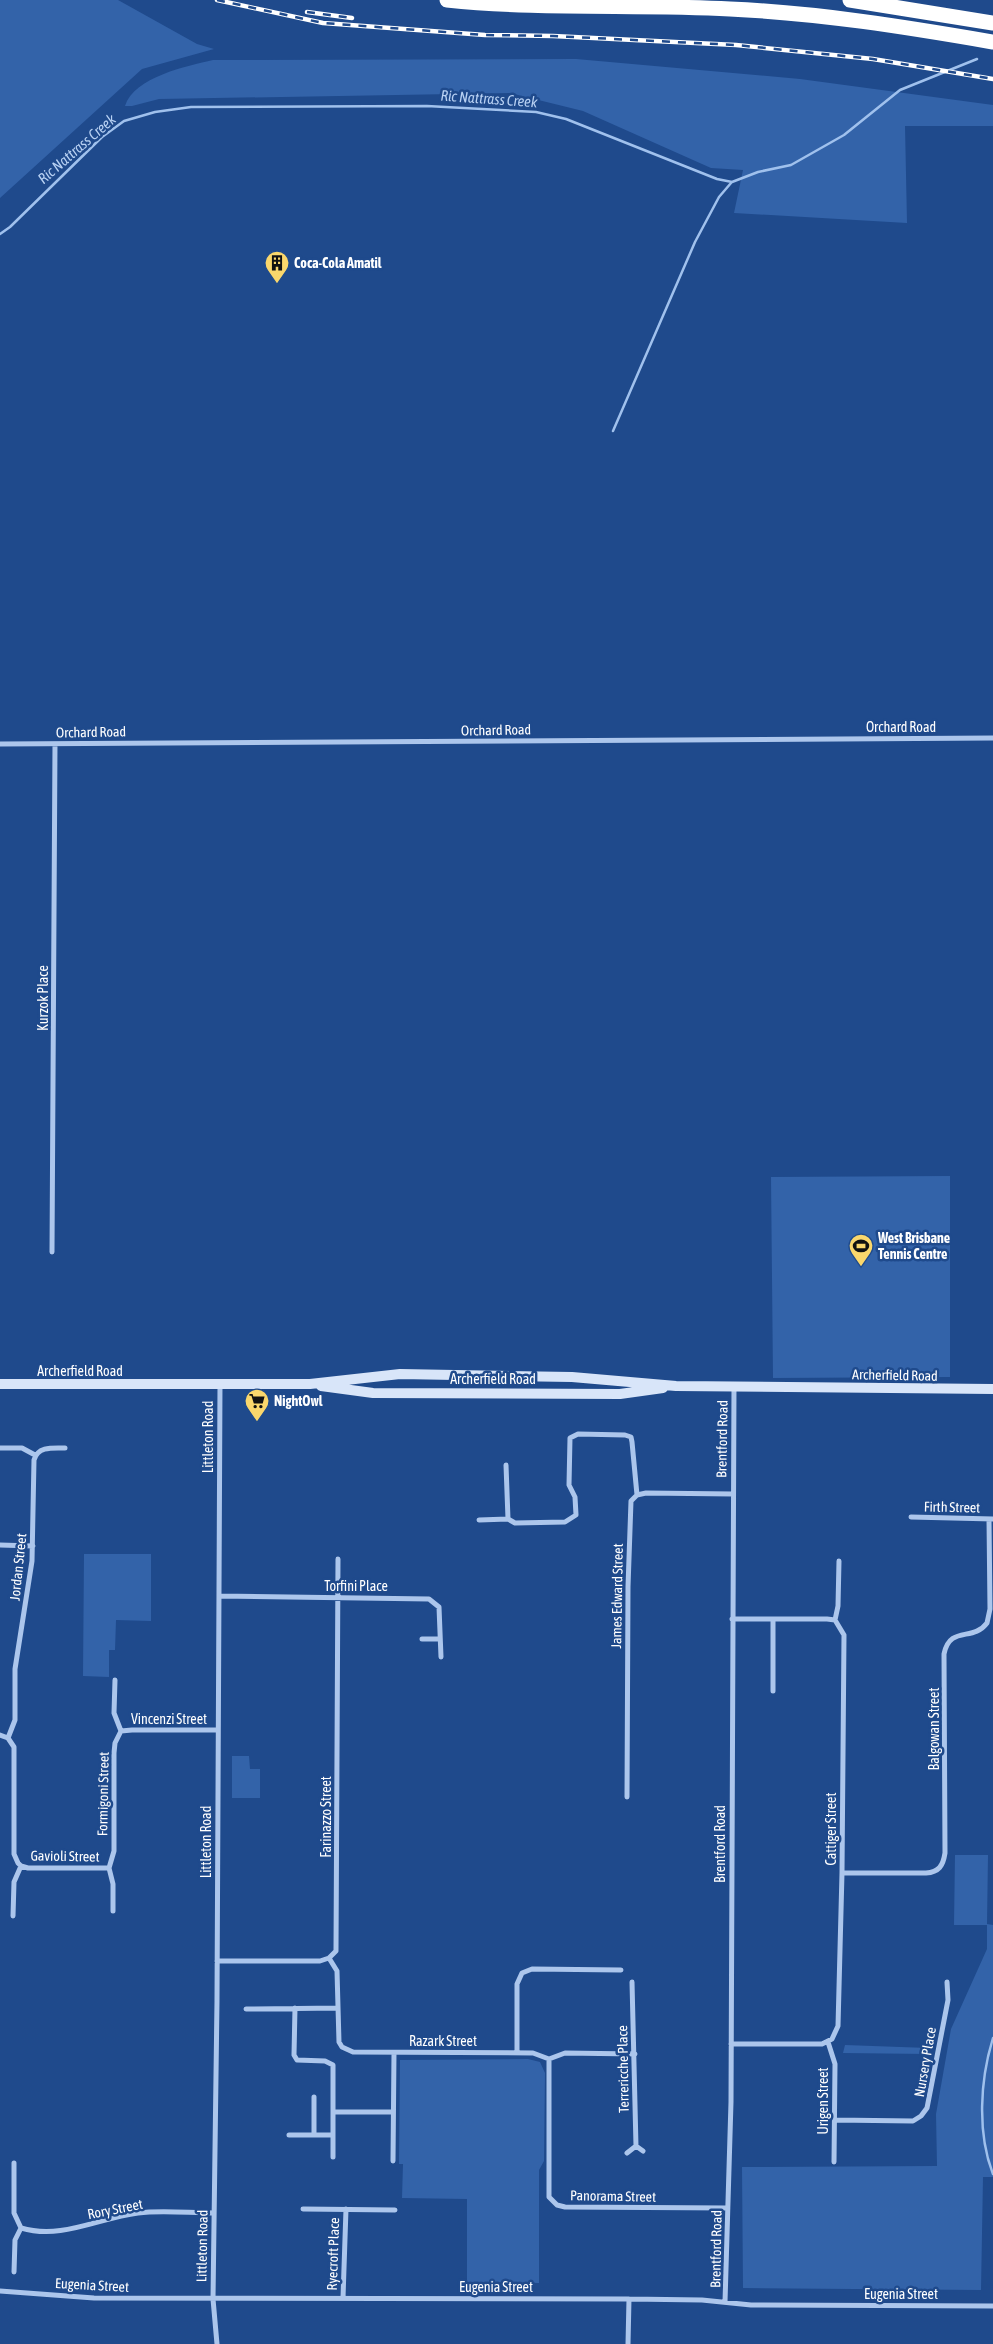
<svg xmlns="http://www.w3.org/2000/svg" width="993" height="2344" viewBox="0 0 993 2344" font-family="'Asap Condensed',sans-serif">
	<rect width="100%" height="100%" fill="#1f4a8c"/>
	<path fill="#3363a9" d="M0,0H118L197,44L214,49L142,69L0,198Z
		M576,59L800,79L993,105V126H905L907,223L734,213L743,170L711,168L583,111L510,93L159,99L132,106H125C134,77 187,66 213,60Z
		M950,1176V1377L773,1378L771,1177Z
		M84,1554H151V1621L116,1620L115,1650H109V1677L83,1676Z
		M232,1756H249L250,1769H260V1798H232Z
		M955,1855H988L987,1924L993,1925V2177H983L981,2290L743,2288L742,2167L937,2166L936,2114L951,2029L987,1949V1925H954Z
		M845,2045L928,2048V2054L843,2053Z
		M528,2059L540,2062L545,2073L544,2161L539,2170V2283L472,2282V2286L467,2287V2199L402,2198L403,2164H399L400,2060Z"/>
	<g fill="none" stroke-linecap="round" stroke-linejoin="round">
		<path stroke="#a0c1ed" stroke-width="2.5" d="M0,234L10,227L102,137L124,121L155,112L191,107L427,106L536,112L566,119L717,179L732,182L758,172L791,165L844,135L900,90L977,59
			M613,431L695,242L719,197L731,183
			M993,2038C980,2080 977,2133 993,2174"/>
		<path stroke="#acc6ec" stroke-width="5" d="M0,744L993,738
			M52,1252L55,744
			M0,1448H22L35,1455
			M506,1465L508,1519L515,1523L565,1522L576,1515L575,1497L569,1485L570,1438L578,1434L625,1435L631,1437L632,1442L637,1495
			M911,1517L993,1519
			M479,1520L508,1519
			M0,1545L33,1546
			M219,1596L429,1599L439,1607L441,1657
			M773,1619V1691
			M835,1620L838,1606L839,1561
			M422,1639H440
			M121,1731L132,1730H218
			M0,1735L8,1738
			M627,1797L628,1587L631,1501L637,1495L646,1493L733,1494
			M21,1866L28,1868H109
			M842,1873H926C939,1872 943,1866 945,1853L944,1654C950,1625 973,1642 987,1623L990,1609L989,1519
			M113,1911V1884L109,1868L114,1851V1753L115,1743L121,1731L114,1713L115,1680
			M13,1916L14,1882L21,1866L18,1863L14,1854V1747L8,1738L15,1720V1669L32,1561L34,1460C38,1446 53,1448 65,1448
			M329,1958L337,1971L339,2042L342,2047L353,2052L533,2053L549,2059L565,2053L635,2054
			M217,1961H320L329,1958L336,1951L338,1559
			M632,1982L636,2146L643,2151
			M295,2008L294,2055L297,2060L325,2061L333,2065V2157
			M246,2009L338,2008
			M828,2042L835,2064L834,2162
			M731,2044H822L832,2039L838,2026L842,1873L844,1635L835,1620L827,1619H732
			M517,2053V1984L522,1973L532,1969L621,1970
			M549,2059V2197L557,2205L565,2207L728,2208
			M333,2112H393
			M835,2120L913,2121L921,2116L927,2108L948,2000L947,1982
			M289,2135H333
			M314,2135V2097
			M627,2153L636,2146
			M393,2161L394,2053
			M14,2163V2213L21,2228L15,2240L14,2272
			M303,2209L395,2210
			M21,2228C62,2240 98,2218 138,2213C162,2210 189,2213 214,2213
			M0,2291L94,2298L629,2299L702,2300L751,2305L993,2306
			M343,2298L346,2209
			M725,2302L731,2102L734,1386
			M217,2344L213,2299L217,2001L220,1384
			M628,2344L629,2299"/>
		<path stroke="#d8e5f9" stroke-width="10" d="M0,1384H310L400,1374L572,1377L676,1386L993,1389
			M321,1386L373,1393L620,1394L663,1388"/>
		<path stroke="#fff" stroke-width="15" d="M447,0C541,10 636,4 730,9C819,13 906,27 993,42
			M850,0L993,23"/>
		<defs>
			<path id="rail" d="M217,0L323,23L485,35L553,36L736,45L873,59L993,79
				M307,12L352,18"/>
		</defs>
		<use href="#rail" stroke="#fff" stroke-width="4.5"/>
		<use href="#rail" stroke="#1f4a8c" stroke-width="2.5" stroke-dasharray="8" stroke-linecap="butt"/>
	</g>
	<defs>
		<symbol id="building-pin" viewBox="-11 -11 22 30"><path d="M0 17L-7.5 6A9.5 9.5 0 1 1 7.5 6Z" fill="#fad76c" stroke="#1f4a8c"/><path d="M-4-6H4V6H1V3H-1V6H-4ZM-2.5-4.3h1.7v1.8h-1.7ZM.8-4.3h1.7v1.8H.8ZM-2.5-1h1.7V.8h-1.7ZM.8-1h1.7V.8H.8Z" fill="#111"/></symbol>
		<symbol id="stadium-pin" viewBox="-11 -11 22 30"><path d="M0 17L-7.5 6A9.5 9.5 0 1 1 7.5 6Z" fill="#fad76c" stroke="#1f4a8c"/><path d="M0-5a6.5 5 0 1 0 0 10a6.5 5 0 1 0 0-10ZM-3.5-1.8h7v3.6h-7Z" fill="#111"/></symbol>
		<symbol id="supermarket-pin" viewBox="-11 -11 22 30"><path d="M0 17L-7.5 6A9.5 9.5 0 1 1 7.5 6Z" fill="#fad76c" stroke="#1f4a8c"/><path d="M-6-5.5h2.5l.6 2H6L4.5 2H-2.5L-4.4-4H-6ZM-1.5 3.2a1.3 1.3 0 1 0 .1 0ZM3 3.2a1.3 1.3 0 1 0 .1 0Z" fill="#111"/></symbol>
	</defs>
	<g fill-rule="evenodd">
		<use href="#building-pin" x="263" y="249" width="28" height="38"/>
		<use href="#stadium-pin" x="847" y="1232" width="28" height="38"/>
		<use href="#supermarket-pin" x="243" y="1387" width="28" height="38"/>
	</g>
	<g text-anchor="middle" stroke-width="5" stroke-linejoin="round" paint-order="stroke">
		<g font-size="14" font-weight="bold" fill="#fff" stroke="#1f4a8c" text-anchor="start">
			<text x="294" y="268">Coca-Cola Amatil</text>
			<text x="878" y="1243">West Brisbane<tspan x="878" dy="16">Tennis Centre</tspan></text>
			<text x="274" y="1406">NightOwl</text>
		</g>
		<g font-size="14" fill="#fff" stroke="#1f4a8c">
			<text x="901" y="732">Orchard Road</text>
			<text transform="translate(496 730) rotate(-1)" y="5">Orchard Road</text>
			<text transform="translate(91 732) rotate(-1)" y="5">Orchard Road</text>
			<text transform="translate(43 998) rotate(-90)" y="5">Kurzok Place</text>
			<text x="80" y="1376">Archerfield Road</text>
			<text transform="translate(895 1375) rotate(1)" y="5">Archerfield Road</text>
			<text x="493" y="1384">Archerfield Road</text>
			<text transform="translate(208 1437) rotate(-90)" y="5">Littleton Road</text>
			<text transform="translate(722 1439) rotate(-89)" y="5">Brentford Road</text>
			<text transform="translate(952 1507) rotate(1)" y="5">Firth Street</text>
			<text transform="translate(18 1567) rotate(-84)" y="5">Jordan Street</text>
			<text x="356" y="1591">Torfini Place</text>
			<text transform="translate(617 1596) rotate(-89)" y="5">James Edward Street</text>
			<text x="169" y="1724">Vincenzi Street</text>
			<text transform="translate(934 1729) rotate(-90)" y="5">Balgowan Street</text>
			<text transform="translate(103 1794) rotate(-89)" y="5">Formigoni Street</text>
			<text transform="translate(326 1817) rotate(-90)" y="5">Farinazzo Street</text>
			<text transform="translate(831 1829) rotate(-90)" y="5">Cattiger Street</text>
			<text transform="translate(206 1842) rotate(-90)" y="5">Littleton Road</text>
			<text transform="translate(720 1844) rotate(-90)" y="5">Brentford Road</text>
			<text transform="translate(65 1856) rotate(1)" y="5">Gavioli Street</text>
			<text x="443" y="2046">Razark Street</text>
			<text transform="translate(925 2062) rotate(-80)" y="5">Nursery Place</text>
			<text transform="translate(623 2069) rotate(-91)" y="5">Terrericche Place</text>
			<text transform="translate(823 2101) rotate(-90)" y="5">Urigen Street</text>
			<text transform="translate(613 2196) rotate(1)" y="5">Panorama Street</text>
			<text transform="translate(115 2209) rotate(-11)" y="5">Rory Street</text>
			<text transform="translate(202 2246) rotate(-89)" y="5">Littleton Road</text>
			<text transform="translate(716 2249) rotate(-89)" y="5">Brentford Road</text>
			<text transform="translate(333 2254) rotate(-88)" y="5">Ryecroft Place</text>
			<text transform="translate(92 2285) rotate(3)" y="5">Eugenia Street</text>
			<text x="496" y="2292">Eugenia Street</text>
			<text x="901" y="2299">Eugenia Street</text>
		</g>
		<g font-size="15" font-style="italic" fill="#b8d1f3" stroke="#1f4a8c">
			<text transform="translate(489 99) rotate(4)" y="5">Ric Nattrass Creek</text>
			<text transform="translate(77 149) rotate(-41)" y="5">Ric Nattrass Creek</text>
		</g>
	</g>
</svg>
